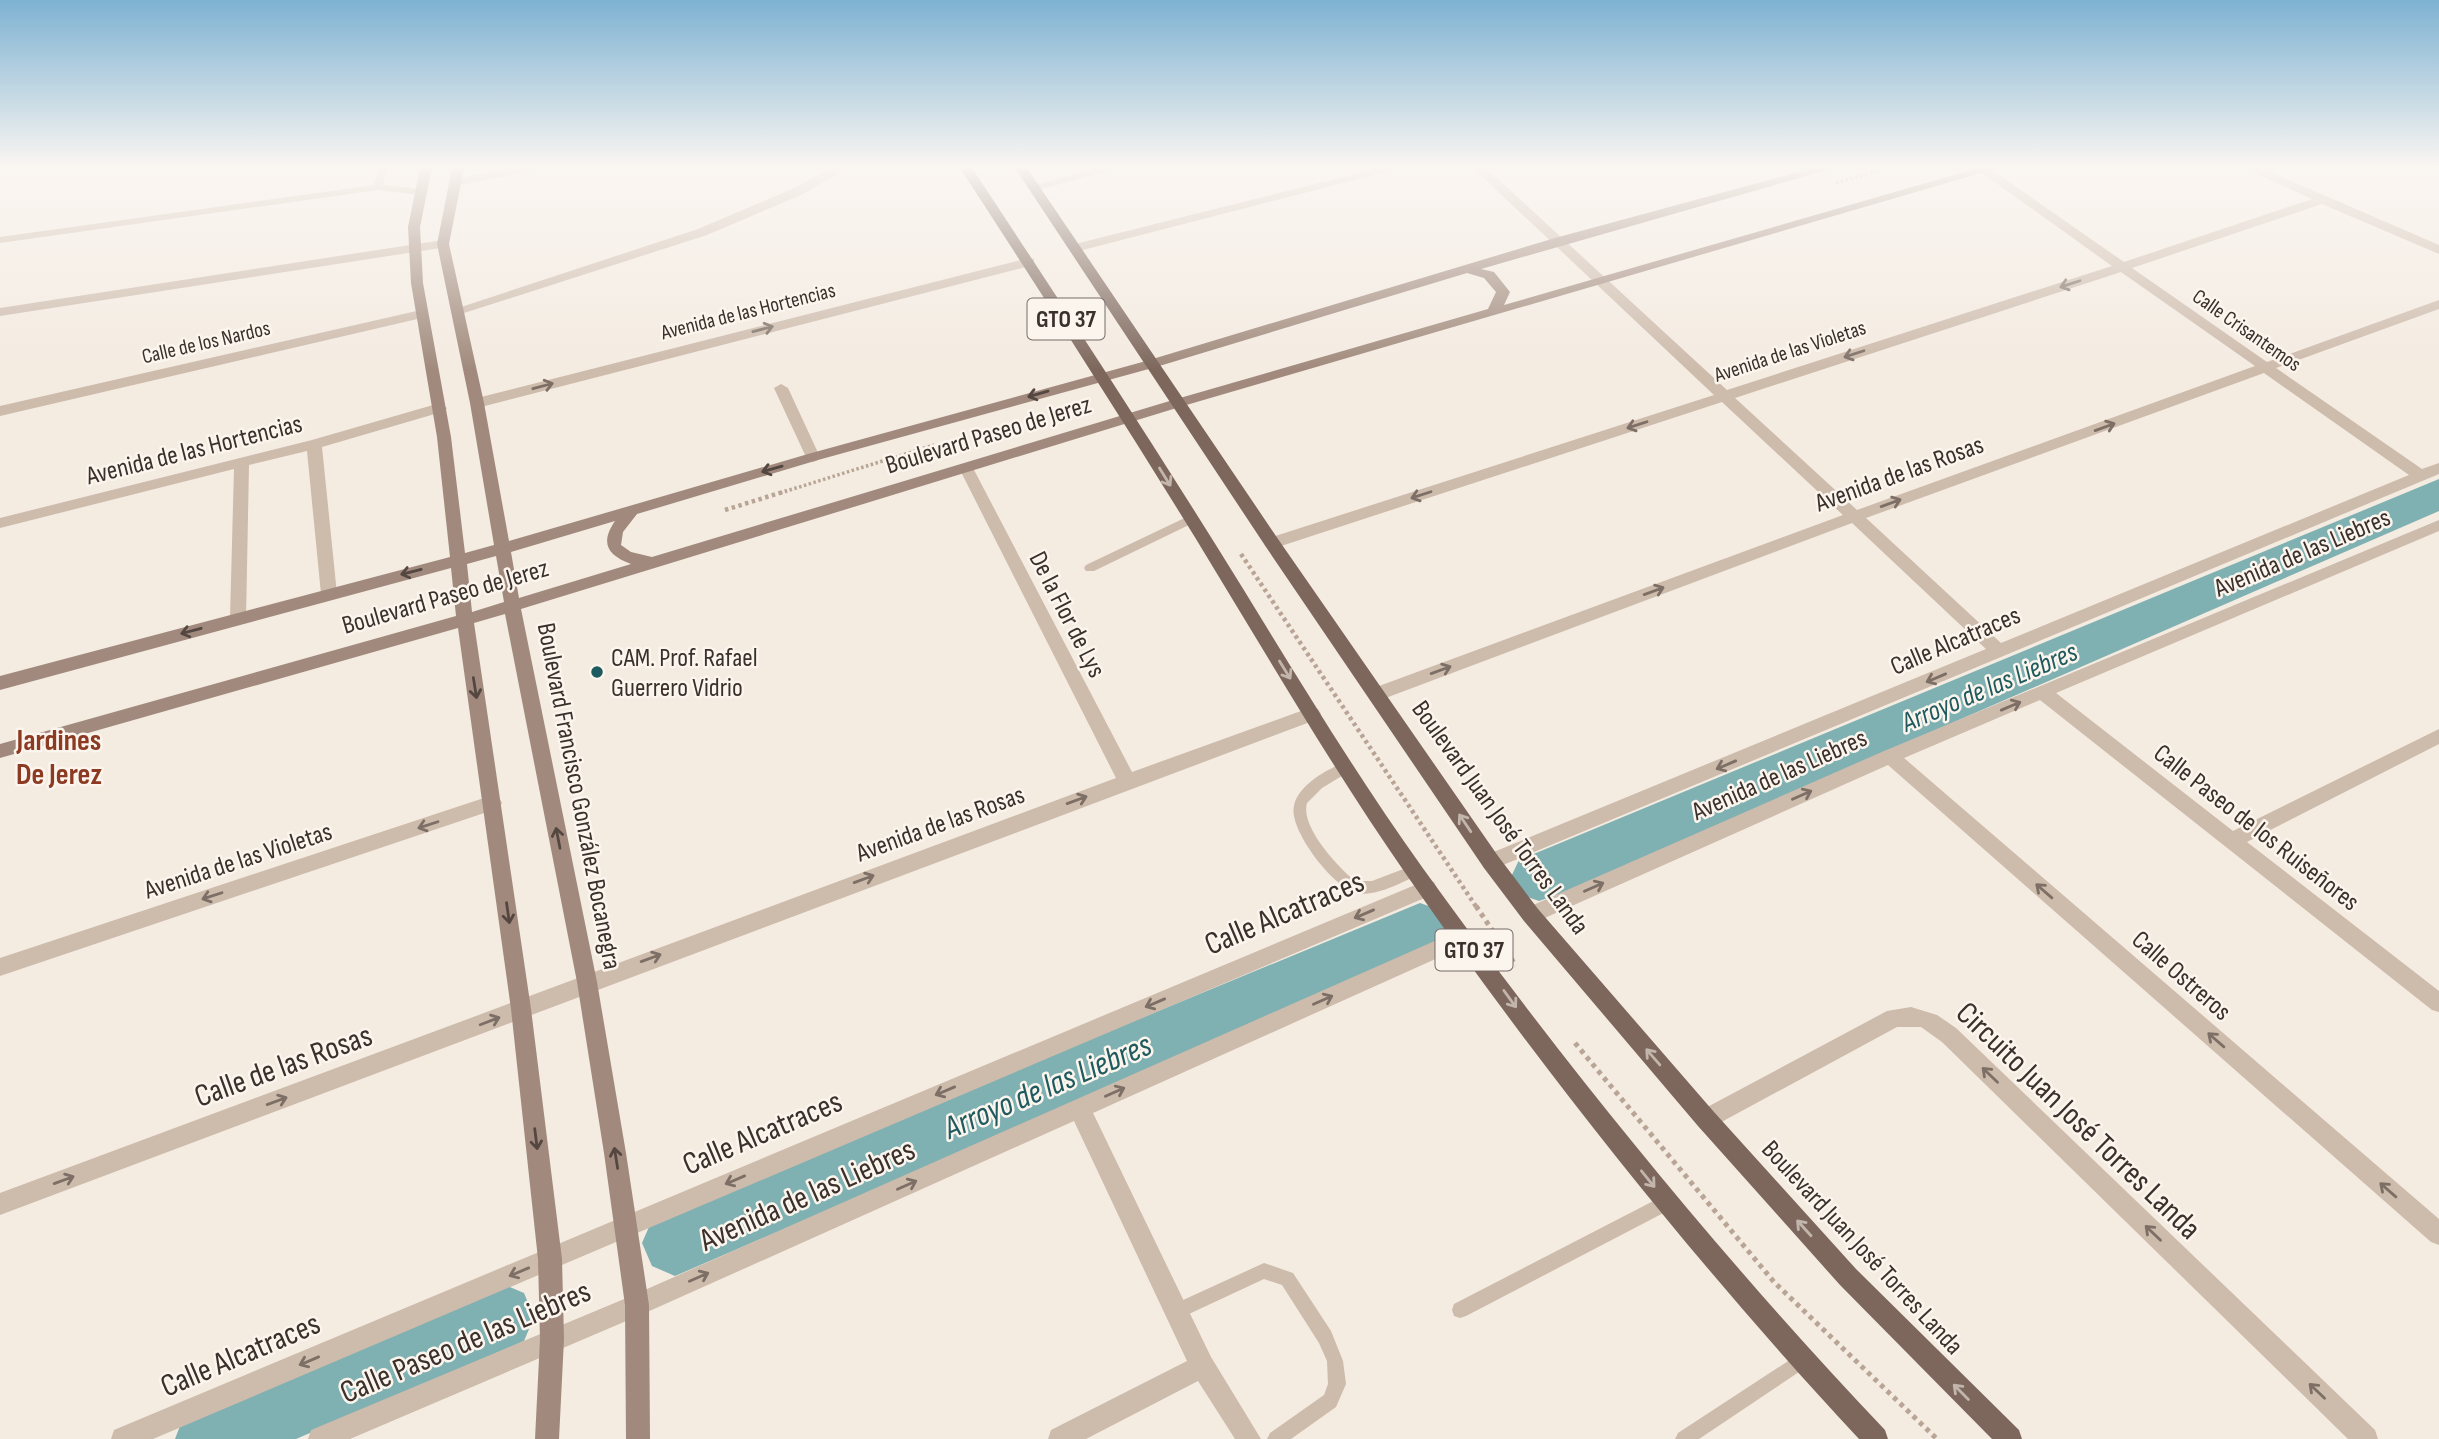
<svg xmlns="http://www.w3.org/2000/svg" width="2439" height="1439" viewBox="0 0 2439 1439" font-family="'Sofia Sans Condensed',sans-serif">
	<rect width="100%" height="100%" fill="#f4ebe1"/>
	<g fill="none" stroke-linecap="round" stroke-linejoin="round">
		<path fill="#7fb0b2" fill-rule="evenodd" d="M2439,479V511L1559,894L1539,901L1519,894L1511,877L1519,860Z
			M1420,903L1440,910L1448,928L1440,946L675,1276L652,1266L642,1243L652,1220Z
			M500,1283L524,1293L534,1317L524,1341L296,1439H175L185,1413Z"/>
		<path stroke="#b9a596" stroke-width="3.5" stroke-dasharray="2.5 2.5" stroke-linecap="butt" d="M1836,183L1889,168
			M780,493L934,445"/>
		<path stroke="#b9a596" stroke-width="4.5" stroke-dasharray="3.5 3.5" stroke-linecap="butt" d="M725,510L786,491
			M1241,554L1477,908"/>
		<path stroke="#b9a596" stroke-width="5" stroke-dasharray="4.5 4.5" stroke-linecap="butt" d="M1476,906L1516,966
			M1575,1043L1774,1282L1937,1439"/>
		<path fill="#cdbbac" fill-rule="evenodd" d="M379,168H387L383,185L420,189L424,192L420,195L378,190L0,243V237L374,185Z
			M2266,168H2276L2265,176H2259V172Z
			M1191,515L1195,516L1196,519L1195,522L1094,571H1086L1084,568L1086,565Z
			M1346,762L1350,763L1352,767L1350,771L1322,788L1307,803C1300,827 1338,867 1355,881H1372L1414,865L1419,867L1421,871L1419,875C1401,882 1377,897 1357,893C1334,889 1288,829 1294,806C1298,785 1327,769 1346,762Z
			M1667,1194L1673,1196L1675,1202L1673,1208L1466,1316L1460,1318L1454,1316L1452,1310L1454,1304Z
			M1264,1263L1293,1273L1331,1331L1343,1361L1346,1384L1336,1407L1291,1439H1267L1270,1433L1324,1395L1328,1384L1327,1361L1319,1343L1282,1285L1264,1279L1176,1320L1170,1318L1168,1312L1170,1306Z
			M1802,1352L1808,1354L1810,1360L1808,1366L1699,1439H1675L1678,1433Z"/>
		<path fill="#cdbbac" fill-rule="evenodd" d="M517,168H547L455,186L449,182L455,178Z
			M832,168H848L801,195L707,235L464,313L459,314L452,310L698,229L792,189Z
			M1097,168H1119L1034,191L1028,187Z
			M1379,168H1401L1075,252L1069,248L1071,245Z
			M1473,168H1486L1727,390L2112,266L1975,168H1989L2124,262L2312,199L2244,168H2261L2439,245V254L2322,204L2132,268L2267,362L2439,300V309L2276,368L2422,469L2439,463V474L1491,870L1484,868L1482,862L1484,856L1986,649L1852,523L1383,699H1371L1368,694L1371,689L1843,515L1722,402L1278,547H1266L1264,543L1266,539L1714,395ZM2121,272L2255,366L1857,510L1735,398ZM2264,373L2409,475L2001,643L1866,518Z
			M443,240L447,241V247L0,316V308Z
			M1029,258L1034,259V265L477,408L470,403L477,398Z
			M421,310L428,314L426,317L0,416V406Z
			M781,384L788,388L820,457L818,460L813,462L806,457L774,388Z
			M440,403L447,408L445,411L322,447L337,594L329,600L321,594L307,451L249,465L246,618L238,624L230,618L234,469L0,528V518L312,440Z
			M966,463L973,468L1132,772L1312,707L1318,709L1321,714L1318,719L0,1215V1193L1116,778L959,468Z
			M2439,520V531L2056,693L2233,831L2439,729V744L2247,842L2439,991V1012L2432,1010L2040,700L1904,758L2439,1219V1245L2431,1242L1888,765L1538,921L1531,924L1524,921L1521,915L1524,909L1884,751Z
			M493,795L499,798L502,803L499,808L0,976V958Z
			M1427,880L1434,882L1437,888L1434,894L153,1439H111L114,1430Z
			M1464,928L1471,931L1474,937L1471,943L1093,1113L1211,1357L1261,1439H1235L1198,1381L1086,1439H1048L1051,1430L1187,1361L1074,1121L645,1313L350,1439H308L311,1430L629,1297Z
			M1911,1007L1937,1015L1956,1028L2375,1430L2378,1439H2348L1942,1042L1921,1027H1897L1714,1126L1706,1130L1698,1126L1695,1119L1698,1112L1887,1011Z"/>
		<path fill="#a18a7d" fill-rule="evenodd" d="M420,168H432L420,227L423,283L451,437L465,553L494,545L470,403L437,244L452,168H464L449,244L484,403L509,541L808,454L1146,361L1555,238L1813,168H1834L1481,269L1494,272L1510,292L1504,305L1978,168H1998L1183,406L521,609L597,982L626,1153L649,1305L650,1439H626L625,1305L604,1153L577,982L505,614L474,623L531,1009L562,1259L564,1339L559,1439H535L540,1339L538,1259L511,1009L458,628L0,758V744L456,616L451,568L0,690V676L450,557L437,437L411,283L408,227ZM1467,273L1484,278L1496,292L1488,309L1173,400L652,557L631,552L621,545L623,532L637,514L818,460L1156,367ZM615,521C600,543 607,555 631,564L519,598L511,552ZM496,556L504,602L472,612L467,564Z"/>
		<path fill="#7d675c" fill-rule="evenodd" d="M960,168H972C1056,295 1139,422 1219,550C1285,656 1349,765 1422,867C1564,1064 1718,1254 1885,1430L1888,1439H1859C1698,1266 1543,1072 1408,877C1332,768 1265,652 1196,539C1119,414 1040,291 960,168Z
			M1015,168H1027L1278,539L1498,856L1538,909L1714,1112L1856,1269L2019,1430L2022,1439H1992L1840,1285L1698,1126L1524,921L1484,868L1266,547Z"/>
	</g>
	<defs><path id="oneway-shaft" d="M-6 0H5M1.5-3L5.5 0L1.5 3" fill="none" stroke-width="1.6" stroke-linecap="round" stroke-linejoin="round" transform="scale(1.75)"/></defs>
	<g stroke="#7d6f65">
		<use href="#oneway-shaft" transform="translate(2070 284) rotate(162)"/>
		<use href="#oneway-shaft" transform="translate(763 329) rotate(-15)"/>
		<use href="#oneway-shaft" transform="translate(1854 354) rotate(162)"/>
		<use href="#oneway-shaft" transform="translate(543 386) rotate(-15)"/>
		<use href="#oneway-shaft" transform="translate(1637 425) rotate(162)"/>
		<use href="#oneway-shaft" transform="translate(2105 427) rotate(-20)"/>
		<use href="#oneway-shaft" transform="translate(1421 495) rotate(162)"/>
		<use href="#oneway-shaft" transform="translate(1891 503) rotate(-20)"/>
		<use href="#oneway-shaft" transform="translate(1654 591) rotate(-20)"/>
		<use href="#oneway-shaft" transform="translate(1441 670) rotate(-20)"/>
		<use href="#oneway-shaft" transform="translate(1936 678) rotate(157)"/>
		<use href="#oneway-shaft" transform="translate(2011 706) rotate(-23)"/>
		<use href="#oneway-shaft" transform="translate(1726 765) rotate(157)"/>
		<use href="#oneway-shaft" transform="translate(1802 795) rotate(-24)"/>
		<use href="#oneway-shaft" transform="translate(1077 800) rotate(-20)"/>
		<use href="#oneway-shaft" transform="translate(428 825) rotate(162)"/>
		<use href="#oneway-shaft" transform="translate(864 879) rotate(-20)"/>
		<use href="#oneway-shaft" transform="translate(1594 887) rotate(-24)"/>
		<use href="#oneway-shaft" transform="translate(2044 891) rotate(-139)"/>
		<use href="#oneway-shaft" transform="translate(212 896) rotate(162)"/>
		<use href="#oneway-shaft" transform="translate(1364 914) rotate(157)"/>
		<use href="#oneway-shaft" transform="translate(651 958) rotate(-20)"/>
		<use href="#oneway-shaft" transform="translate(1323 1000) rotate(-24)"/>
		<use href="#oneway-shaft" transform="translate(1155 1003) rotate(157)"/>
		<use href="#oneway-shaft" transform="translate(490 1021) rotate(-21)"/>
		<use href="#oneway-shaft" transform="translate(2216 1040) rotate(-139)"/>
		<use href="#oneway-shaft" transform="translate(1990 1075) rotate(-136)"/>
		<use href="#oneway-shaft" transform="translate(945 1091) rotate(157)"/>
		<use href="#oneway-shaft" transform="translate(1115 1092) rotate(-24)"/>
		<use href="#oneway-shaft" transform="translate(277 1101) rotate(-20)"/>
		<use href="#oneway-shaft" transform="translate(64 1180) rotate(-20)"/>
		<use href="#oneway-shaft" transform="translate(735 1180) rotate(157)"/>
		<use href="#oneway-shaft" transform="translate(907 1185) rotate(-24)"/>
		<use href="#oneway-shaft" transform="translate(2388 1190) rotate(-139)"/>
		<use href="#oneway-shaft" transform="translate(2153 1233) rotate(-136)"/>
		<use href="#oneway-shaft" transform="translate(519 1272) rotate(157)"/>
		<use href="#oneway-shaft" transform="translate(699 1277) rotate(-24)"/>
		<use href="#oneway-shaft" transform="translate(309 1361) rotate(157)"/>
		<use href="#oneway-shaft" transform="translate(2317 1391) rotate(-136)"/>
	</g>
	<g stroke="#544640">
		<use href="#oneway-shaft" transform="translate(1038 394) rotate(164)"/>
		<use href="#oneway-shaft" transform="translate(772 469) rotate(164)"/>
		<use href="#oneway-shaft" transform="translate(411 572) rotate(166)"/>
		<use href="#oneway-shaft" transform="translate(191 631) rotate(165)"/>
		<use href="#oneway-shaft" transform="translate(475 688) rotate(81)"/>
		<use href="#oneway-shaft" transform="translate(558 838) rotate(-101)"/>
		<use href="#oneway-shaft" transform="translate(508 913) rotate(82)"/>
		<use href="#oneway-shaft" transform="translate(536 1139) rotate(83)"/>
		<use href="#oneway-shaft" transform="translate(616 1158) rotate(-99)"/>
	</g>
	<g stroke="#c2b5ac">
		<use href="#oneway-shaft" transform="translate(1165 477) rotate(58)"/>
		<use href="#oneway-shaft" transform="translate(1285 670) rotate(58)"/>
		<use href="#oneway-shaft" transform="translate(1465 823) rotate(-124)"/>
		<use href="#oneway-shaft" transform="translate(1510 999) rotate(54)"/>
		<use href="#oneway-shaft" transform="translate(1653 1057) rotate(-131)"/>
		<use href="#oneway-shaft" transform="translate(1648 1179) rotate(51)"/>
		<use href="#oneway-shaft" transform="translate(1804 1228) rotate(-132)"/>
		<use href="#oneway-shaft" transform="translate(1961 1392) rotate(-135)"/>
	</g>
	<linearGradient id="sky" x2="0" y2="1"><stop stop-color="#7eb2d2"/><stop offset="0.45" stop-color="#faf6f2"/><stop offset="1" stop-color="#faf6f2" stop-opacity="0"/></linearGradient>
	<rect width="2439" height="370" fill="url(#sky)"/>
	<circle fill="#1f5a5e" stroke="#fbf5ee" stroke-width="2.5" cx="597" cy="672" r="7"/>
	<g text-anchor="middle" stroke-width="5" stroke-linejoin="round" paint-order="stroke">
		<g font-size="21" fill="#3b302b" stroke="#fbf5ee">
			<text transform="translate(748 311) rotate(-14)" y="7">Avenida de las Hortencias</text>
			<text transform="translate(2247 330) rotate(35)" y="7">Calle Crisantemos</text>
			<text transform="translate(206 342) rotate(-13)" y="7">Calle de los Nardos</text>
			<text transform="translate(1790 351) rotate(-18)" y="7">Avenida de las Violetas</text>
		</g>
		<g fill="#fbf5ee" stroke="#756b66" stroke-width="2">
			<rect x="1027.5" y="298.5" width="77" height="41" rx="5"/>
			<rect x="1435.5" y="929.5" width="77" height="41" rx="5"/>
		</g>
		<g font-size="24" font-weight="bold" fill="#3b302b">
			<text x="1066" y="327">GTO 37</text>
			<text x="1474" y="958">GTO 37</text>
		</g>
		<g font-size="26" fill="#3b302b" stroke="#fbf5ee">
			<text transform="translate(988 434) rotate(-17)" y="9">Boulevard Paseo de Jerez</text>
			<text transform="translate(194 449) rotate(-14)" y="9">Avenida de las Hortencias</text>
			<text transform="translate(1899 473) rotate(-20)" y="9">Avenida de las Rosas</text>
			<text transform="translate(2302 552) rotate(-23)" y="9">Avenida de las Liebres</text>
			<text transform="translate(445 596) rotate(-16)" y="9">Boulevard Paseo de Jerez</text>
			<text transform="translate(1068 614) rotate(63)" y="9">De la Flor de Lys</text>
			<text transform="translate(1955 640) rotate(-23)" y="9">Calle Alcatraces</text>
			<text transform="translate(1779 774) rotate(-24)" y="9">Avenida de las Liebres</text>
			<text transform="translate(580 796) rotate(79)" y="9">Boulevard Francisco González Bocanegra</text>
			<text transform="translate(1501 817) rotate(54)" y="9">Boulevard Juan José Torres Landa</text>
			<text transform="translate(940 823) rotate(-20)" y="9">Avenida de las Rosas</text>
			<text transform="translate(2257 827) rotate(38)" y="9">Calle Paseo de los Ruiseñores</text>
			<text transform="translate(238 860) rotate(-18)" y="9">Avenida de las Violetas</text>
			<text transform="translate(2182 975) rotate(41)" y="9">Calle Ostreros</text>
			<text transform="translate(1863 1247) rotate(47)" y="9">Boulevard Juan José Torres Landa</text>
		</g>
		<g font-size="26" fill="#3b302b" stroke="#fbf5ee" text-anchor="start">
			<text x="611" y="666">CAM. Prof. Rafael<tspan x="611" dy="30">Guerrero Vidrio</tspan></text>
		</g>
		<g font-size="28" font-style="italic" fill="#1f5a5e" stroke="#fbf5ee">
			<text transform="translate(1989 686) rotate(-23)" y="10">Arroyo de las Liebres</text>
		</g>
		<g font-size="30" font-weight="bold" fill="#8c3b22" stroke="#fbf5ee">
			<text x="59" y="750">Jardines<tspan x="59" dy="34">De Jerez</tspan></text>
		</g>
		<g font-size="32" fill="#3b302b" stroke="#fbf5ee">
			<text transform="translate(1284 912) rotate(-23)" y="11">Calle Alcatraces</text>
			<text transform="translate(283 1065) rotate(-20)" y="11">Calle de las Rosas</text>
			<text transform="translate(2079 1120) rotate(44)" y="11">Circuito Juan José Torres Landa</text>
			<text transform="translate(762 1132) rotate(-23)" y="11">Calle Alcatraces</text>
			<text transform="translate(807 1194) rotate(-24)" y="11">Avenida de las Liebres</text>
			<text transform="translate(465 1341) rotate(-23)" y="11">Calle Paseo de las Liebres</text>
			<text transform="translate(240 1354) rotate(-23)" y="11">Calle Alcatraces</text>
		</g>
		<g font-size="33" font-style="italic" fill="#1f5a5e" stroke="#fbf5ee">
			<text transform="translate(1047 1085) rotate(-23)" y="12">Arroyo de las Liebres</text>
		</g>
	</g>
</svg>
